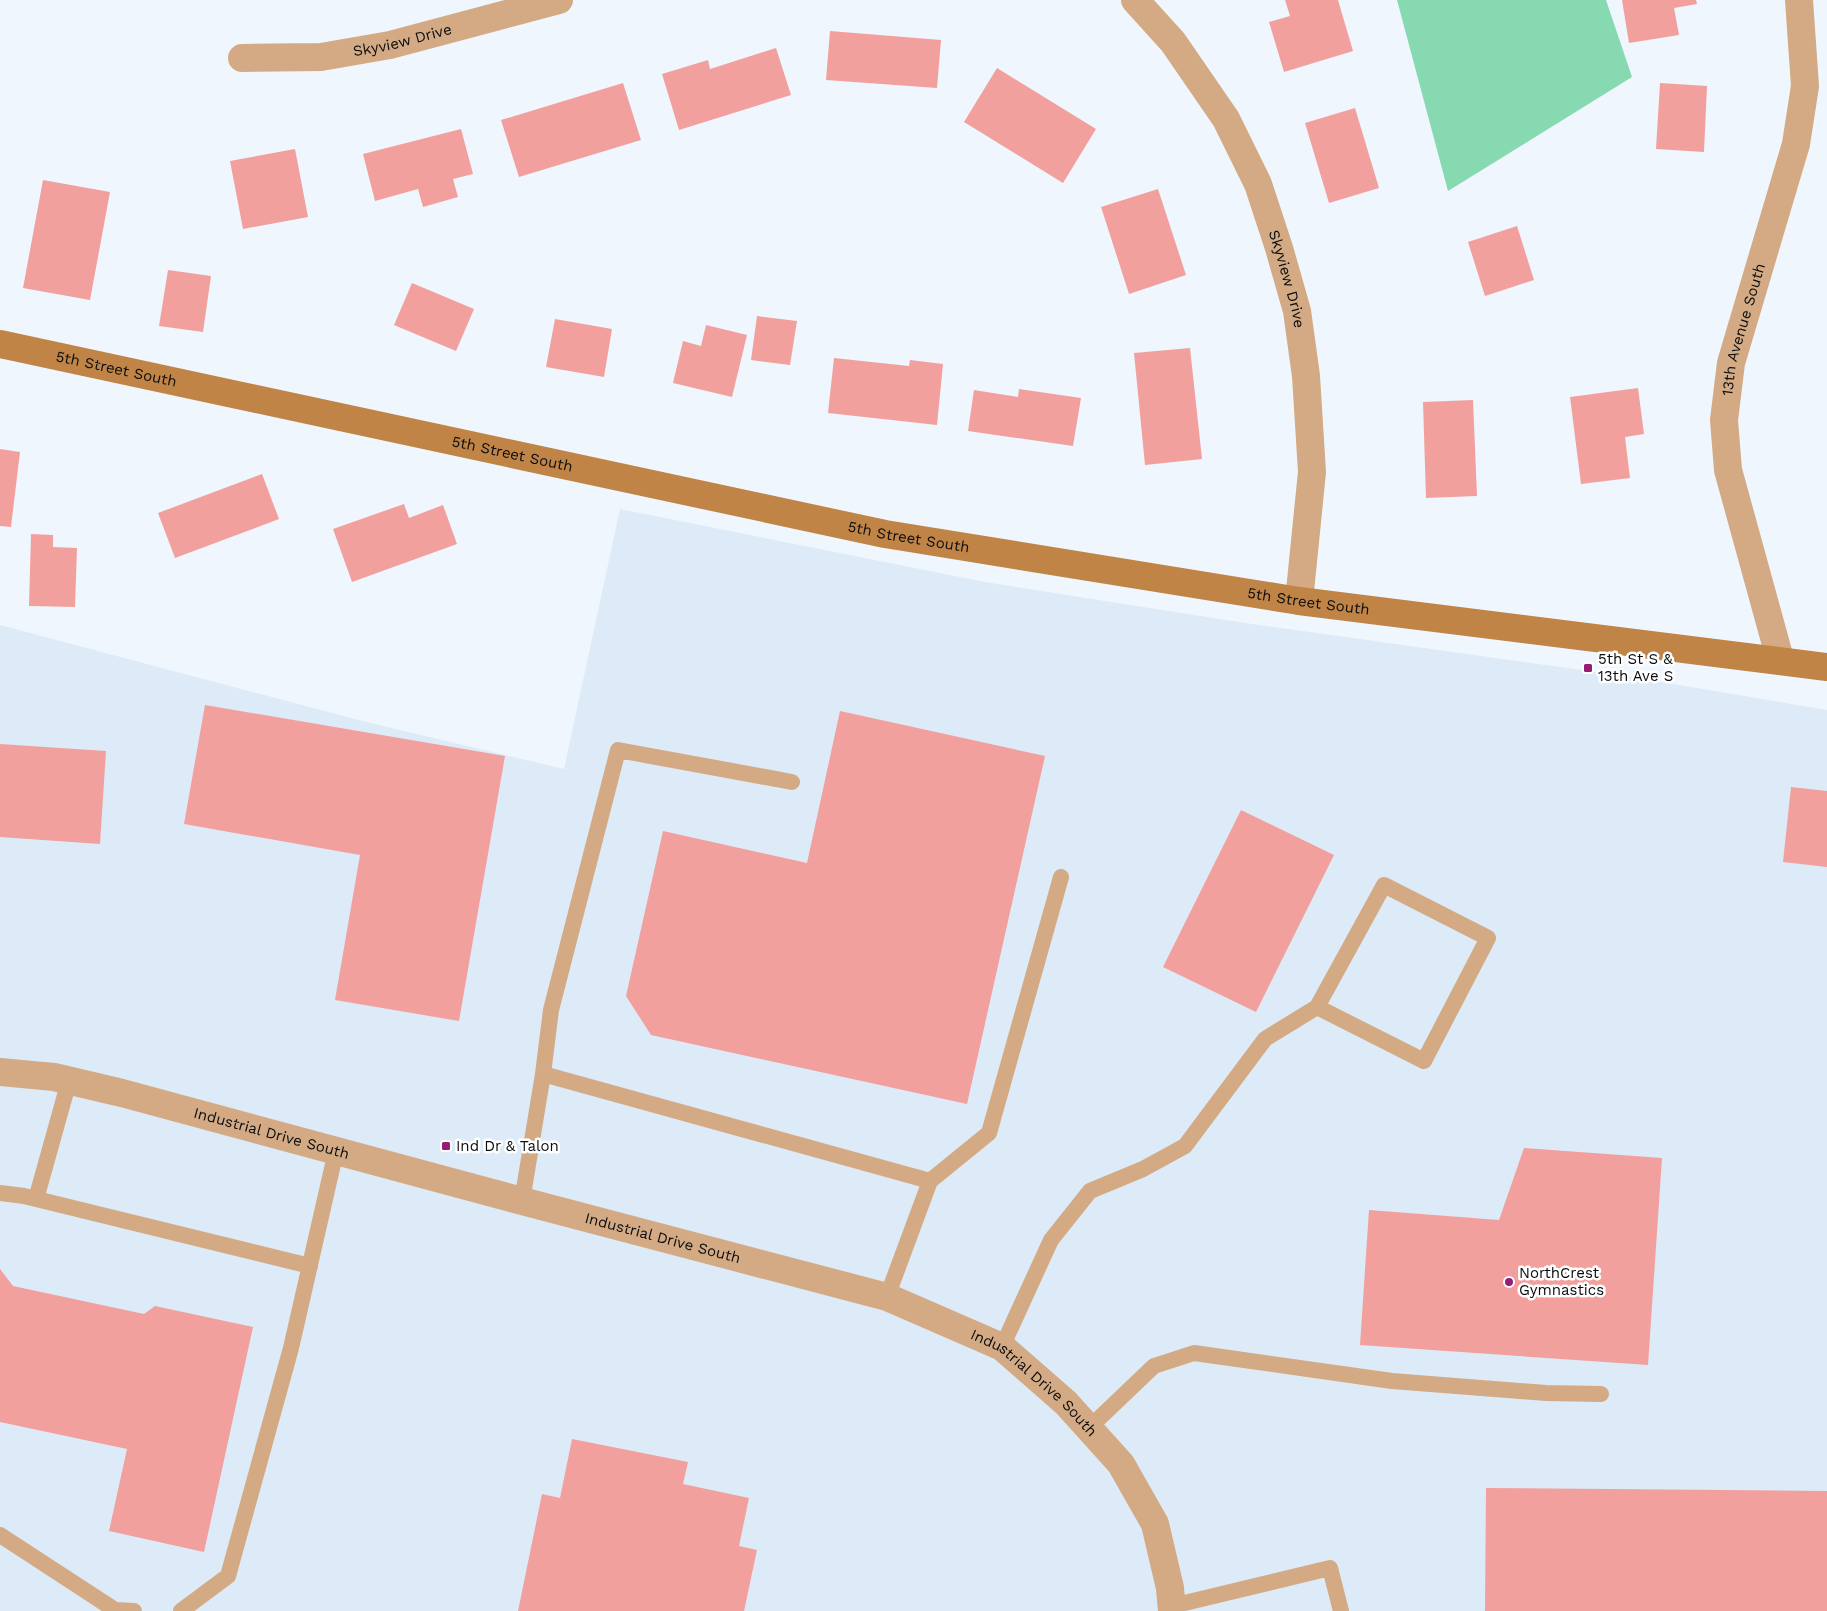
<svg xmlns="http://www.w3.org/2000/svg" width="1827" height="1611" viewBox="0 0 1827 1611" font-family="'Work Sans',sans-serif">
	<rect width="100%" height="100%" fill="#eff6fd"/>
	<path fill="#ddeaf7" d="M620,509L985,582L1245,623L1625,676L1827,710V1611H0V625L362,721L564,769Z"/>
	<path fill="#87d9b2" d="M1397,0H1606L1632,77L1448,191Z"/>
	<path fill="#f2a09e" d="M1285,0H1338L1353,51L1284,72L1269,22L1290,16Z
		M1622,0H1696L1697,4L1674,8L1679,35L1629,43Z
		M830,31L941,40L937,88L826,80Z
		M776,48L791,95L679,130L662,74L708,60L710,69Z
		M997,68L1096,129L1063,183L964,122Z
		M623,83L641,140L519,177L501,120Z
		M1660,83L1707,86L1704,152L1656,149Z
		M1355,108L1379,188L1329,203L1305,123Z
		M461,129L473,174L453,179L458,197L423,207L418,189L375,201L363,154Z
		M295,149L308,217L243,229L230,161Z
		M43,180L110,192L90,300L23,288Z
		M1158,189L1186,275L1129,294L1101,207Z
		M1517,226L1534,280L1485,296L1468,242Z
		M168,270L211,276L203,332L159,326Z
		M412,283L474,309L456,351L394,325Z
		M757,316L797,321L790,365L751,360Z
		M555,319L612,329L604,377L546,367Z
		M706,325L747,335L732,397L673,383L683,341L701,346Z
		M1190,348L1202,459L1145,465L1134,353Z
		M834,358L909,366L910,360L943,364L937,425L828,413Z
		M1638,388L1644,434L1625,437L1630,478L1581,484L1570,397Z
		M1019,389L1081,398L1073,446L968,431L974,390L1018,397Z
		M1473,400L1477,496L1426,498L1423,402Z
		M0,449L20,452L11,527L0,526Z
		M262,474L279,519L175,558L158,513Z
		M404,504L409,518L443,505L457,544L352,582L333,529Z
		M31,534L53,535V547L77,548L75,607L29,606Z
		M205,705L505,756L459,1021L335,1000L360,855L184,824Z
		M840,711L1045,756L967,1104L651,1035L626,996L663,831L807,863Z
		M0,744L106,751L100,844L0,837Z
		M1791,787L1827,791V867L1783,862Z
		M1241,810L1334,855L1256,1012L1163,967Z
		M1524,1148L1662,1158L1648,1365L1360,1345L1369,1210L1499,1220Z
		M0,1269L13,1286L144,1314L155,1306L253,1327L204,1552L109,1531L127,1449L0,1422Z
		M572,1439L688,1462L683,1484L749,1498L739,1546L757,1550L744,1611H518L542,1494L560,1498Z
		M1486,1488L1827,1491V1611H1485Z"/>
	<g fill="none" stroke-linecap="round" stroke-linejoin="round">
		<path stroke="#d3aa83" stroke-width="16" d="M543,1074L551,1010L618,750L792,782
			M930,1181L989,1133L1061,877
			M0,1193L24,1196L310,1266
			M36,1199L69,1081
			M522,1201L543,1074L930,1181L887,1297
			M1002,1347L1051,1240L1090,1191L1143,1169L1185,1146L1265,1039L1317,1007L1384,885L1488,938L1424,1061L1317,1007
			M1089,1428L1154,1366L1194,1353L1392,1381L1546,1393L1601,1394
			M0,1535L115,1610L134,1611
			M1172,1606L1330,1568L1341,1611
			M181,1611L228,1576L291,1348L336,1151"/>
		<g stroke="#d3aa83" stroke-width="28">
			<path id="s1" d="M1135,0L1173,42L1226,119L1258,184L1279,248L1297,311L1306,376L1312,472L1299,601"/>
			<path id="s2" d="M242,58L321,57L390,45L559,0"/>
			<path id="s3" d="M1780,659L1728,470L1724,420L1731,363L1796,144L1805,86L1799,0"/>
			<path id="s4" d="M0,1072L54,1077L122,1093L522,1201L887,1297L1002,1347L1066,1403L1121,1464L1155,1524L1170,1588L1172,1611"/>
		</g>
		<path stroke="#c08446" stroke-width="28" id="s5" d="M0,344L885,534L1299,601L1827,667"/>
	</g>
	<g fill="#961c76" stroke="#fff" stroke-width="2">
		<rect x="1583" y="663" width="10" height="10" rx="2.5"/>
		<rect x="441" y="1141" width="10" height="10" rx="2.5"/>
		<circle cx="1509" cy="1282" r="5"/>
	</g>
	<g text-anchor="middle" stroke-width="5" stroke-linejoin="round" paint-order="stroke">
		<g font-size="15" fill="#0a0c0e" stroke="#fff">
			<text dy="5" stroke="none"><textPath href="#s2" startOffset="162">Skyview Drive</textPath></text>
			<text dy="5" stroke="none"><textPath href="#s1" startOffset="322">Skyview Drive</textPath></text>
			<text dy="5" stroke="none"><textPath href="#s3" startOffset="339">13th Avenue South</textPath></text>
			<text dy="5" stroke="none"><textPath href="#s5" startOffset="119">5th Street South</textPath></text>
			<text dy="5" stroke="none"><textPath href="#s5" startOffset="524">5th Street South</textPath></text>
			<text dy="5" stroke="none"><textPath href="#s5" startOffset="929">5th Street South</textPath></text>
			<text dy="5" stroke="none"><textPath href="#s5" startOffset="1334">5th Street South</textPath></text>
			<text dy="5" stroke="none"><textPath href="#s4" startOffset="279">Industrial Drive South</textPath></text>
			<text dy="5" stroke="none"><textPath href="#s4" startOffset="684">Industrial Drive South</textPath></text>
			<text dy="5" stroke="none"><textPath href="#s4" startOffset="1088">Industrial Drive South</textPath></text>
		</g>
		<g font-size="15" fill="#0a0c0e" stroke="#fff" text-anchor="start">
			<text x="1598" y="664">5th St S &amp;<tspan x="1598" dy="17">13th Ave S</tspan></text>
			<text x="456" y="1151">Ind Dr &amp; Talon</text>
			<text x="1519" y="1278">NorthCrest<tspan x="1519" dy="17">Gymnastics</tspan></text>
		</g>
	</g>
</svg>
